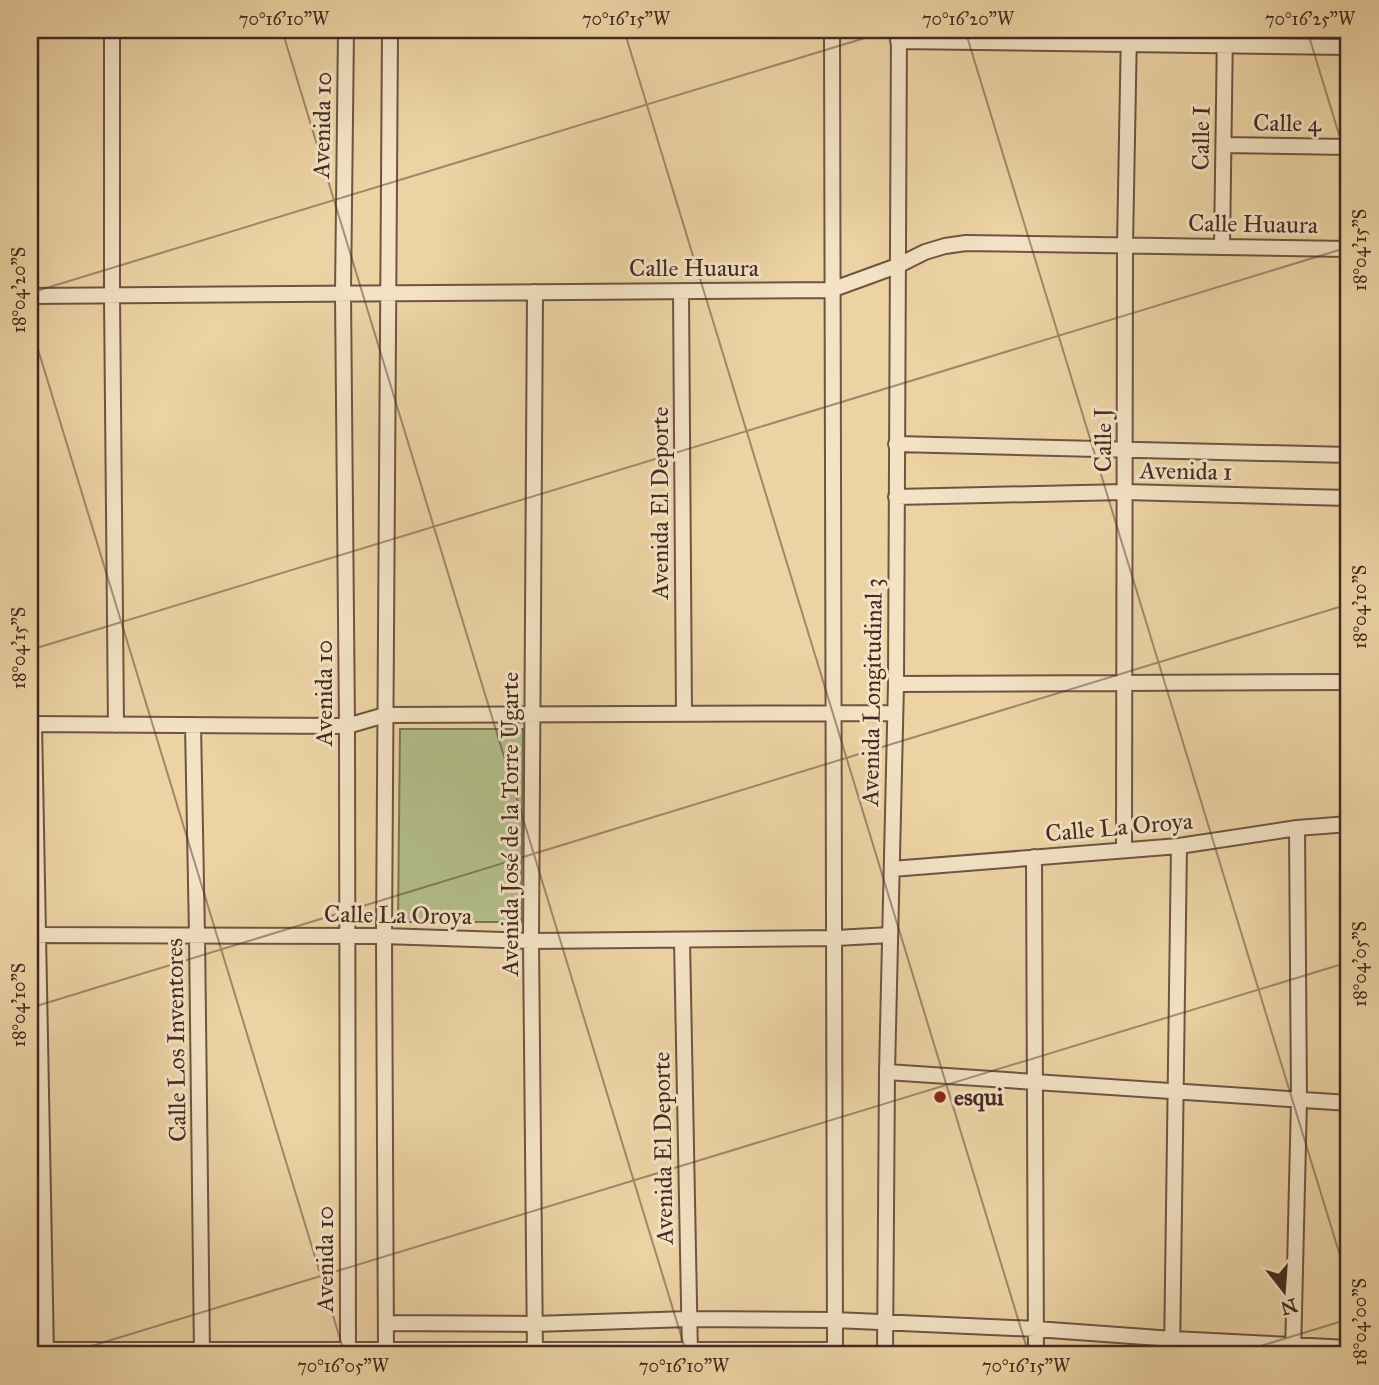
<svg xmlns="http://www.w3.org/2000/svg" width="1379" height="1385" viewBox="0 0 1379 1385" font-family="'IM FELL Great Primer',serif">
	<rect width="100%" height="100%" fill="#ecd3a4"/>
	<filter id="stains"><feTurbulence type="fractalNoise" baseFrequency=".00286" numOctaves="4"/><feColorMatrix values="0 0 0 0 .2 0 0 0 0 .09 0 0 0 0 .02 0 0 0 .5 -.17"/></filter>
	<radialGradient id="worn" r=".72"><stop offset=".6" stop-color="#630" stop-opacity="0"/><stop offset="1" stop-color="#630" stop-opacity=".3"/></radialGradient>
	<path fill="#b2be8b" stroke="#7c7456" stroke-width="2" d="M400,729H523L521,922H398Z"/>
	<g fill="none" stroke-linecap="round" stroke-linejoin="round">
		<defs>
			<path id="minor" d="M112,30V296L116,725
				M346,30L343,294L347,726L348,1355
				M832,30C830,472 837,913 835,1355
				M898,41L1349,47
				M1224,145L1349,147
				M1222,247L1225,30
				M681,291L684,714
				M535,292L531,941L535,1355
				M30,296L831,290L897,266L925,252L945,246L966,243L1349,249
				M896,444L1349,455
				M896,497L1125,492L1349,498
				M896,684L1349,682
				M30,724L347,726L385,715L895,713
				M34,724L46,1355
				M193,725L197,935L202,1355
				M1124,850L1125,245L1129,30
				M1034,857L1036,1355
				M892,869L1179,846L1297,828L1349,824
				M30,935L384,936L531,941L836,938L890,935
				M682,940L690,1355
				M887,1072L1349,1103
				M386,1323L534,1324L689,1319L835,1320L1036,1329L1173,1339L1349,1348
				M30,1350H835
				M1293,1354L1299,1100L1297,828
				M386,1355L384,936L390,30
				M885,1355L887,1072L896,684L899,30
				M1172,1355L1179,846"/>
		</defs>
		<use href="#minor" stroke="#6f5442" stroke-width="18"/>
		<use href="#minor" stroke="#f3e2c4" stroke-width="14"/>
	</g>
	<path fill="none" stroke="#452a21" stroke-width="2" stroke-opacity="0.45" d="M282,30L687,1355M624,30L1029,1355M965,30L1349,1285M1307,30L1349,167M30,293L891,30M30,323L345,1355M30,650L1349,247M30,1008L1349,604M62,1355L1349,962M1231,1355L1349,1319"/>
	<circle fill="#8f2418" stroke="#f3e2c4" stroke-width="2.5" cx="940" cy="1097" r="7"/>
	<g text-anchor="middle" stroke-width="6" stroke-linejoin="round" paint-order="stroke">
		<g font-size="24" fill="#452a21" stroke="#f3e2c4">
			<text transform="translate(1287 123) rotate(1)" y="8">Calle 4</text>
			<text transform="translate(322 125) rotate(-89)" y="8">Avenida 10</text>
			<text transform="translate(1201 138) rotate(-89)" y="8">Calle I</text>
			<text transform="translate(1253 224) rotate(1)" y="8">Calle Huaura</text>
			<text x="694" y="276">Calle Huaura</text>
			<text transform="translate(1103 440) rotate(-90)" y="8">Calle J</text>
			<text transform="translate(1186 471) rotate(1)" y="8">Avenida 1</text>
			<text transform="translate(660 503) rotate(-90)" y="8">Avenida El Deporte</text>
			<text transform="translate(872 692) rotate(-89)" y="8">Avenida Longitudinal 3</text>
			<text transform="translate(324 693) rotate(-90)" y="8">Avenida 10</text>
			<text transform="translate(510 824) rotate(-90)" y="8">Avenida José de la Torre Ugarte</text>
			<text transform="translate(1119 827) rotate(-5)" y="8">Calle La Oroya</text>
			<text transform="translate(398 915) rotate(1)" y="8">Calle La Oroya</text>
			<text transform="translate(176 1040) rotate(-91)" y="8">Calle Los Inventores</text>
			<text transform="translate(663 1148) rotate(-91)" y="8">Avenida El Deporte</text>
			<text transform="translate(325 1259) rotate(-90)" y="8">Avenida 10</text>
		</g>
		<g font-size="24" font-weight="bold" fill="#452a21" stroke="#f3e2c4" text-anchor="start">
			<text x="954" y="1105">esqui</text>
		</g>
	</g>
	<rect width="1379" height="1385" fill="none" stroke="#ecd3a4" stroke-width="77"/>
	<g transform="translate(1284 1291) rotate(163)" stroke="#f3e2c4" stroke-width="5" paint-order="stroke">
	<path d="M0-5L12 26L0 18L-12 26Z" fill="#452a21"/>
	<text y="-10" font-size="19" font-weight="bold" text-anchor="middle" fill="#452a21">N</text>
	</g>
	<rect x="38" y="38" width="1302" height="1308" fill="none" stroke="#452a21" stroke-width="2.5"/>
	<g font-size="18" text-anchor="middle" fill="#452a21">
		<text x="284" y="25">70°16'10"W</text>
		<text x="626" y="25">70°16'15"W</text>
		<text x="968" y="25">70°16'20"W</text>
		<text x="1310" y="25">70°16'25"W</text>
		<text transform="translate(1360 250) rotate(-90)" y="6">18°04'15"S</text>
		<text transform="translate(19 290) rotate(-90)" y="6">18°04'20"S</text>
		<text transform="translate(1360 607) rotate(-90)" y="6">18°04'10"S</text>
		<text transform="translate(19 648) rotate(-90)" y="6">18°04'15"S</text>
		<text transform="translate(1360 964) rotate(-90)" y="6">18°04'05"S</text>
		<text transform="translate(19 1005) rotate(-90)" y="6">18°04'10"S</text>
		<text transform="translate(1360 1322) rotate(-90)" y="6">18°04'00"S</text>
		<text x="343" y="1372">70°16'05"W</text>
		<text x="684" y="1372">70°16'10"W</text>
		<text x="1026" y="1372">70°16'15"W</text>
	</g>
	<rect width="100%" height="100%" filter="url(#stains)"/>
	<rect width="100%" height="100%" fill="url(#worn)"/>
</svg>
